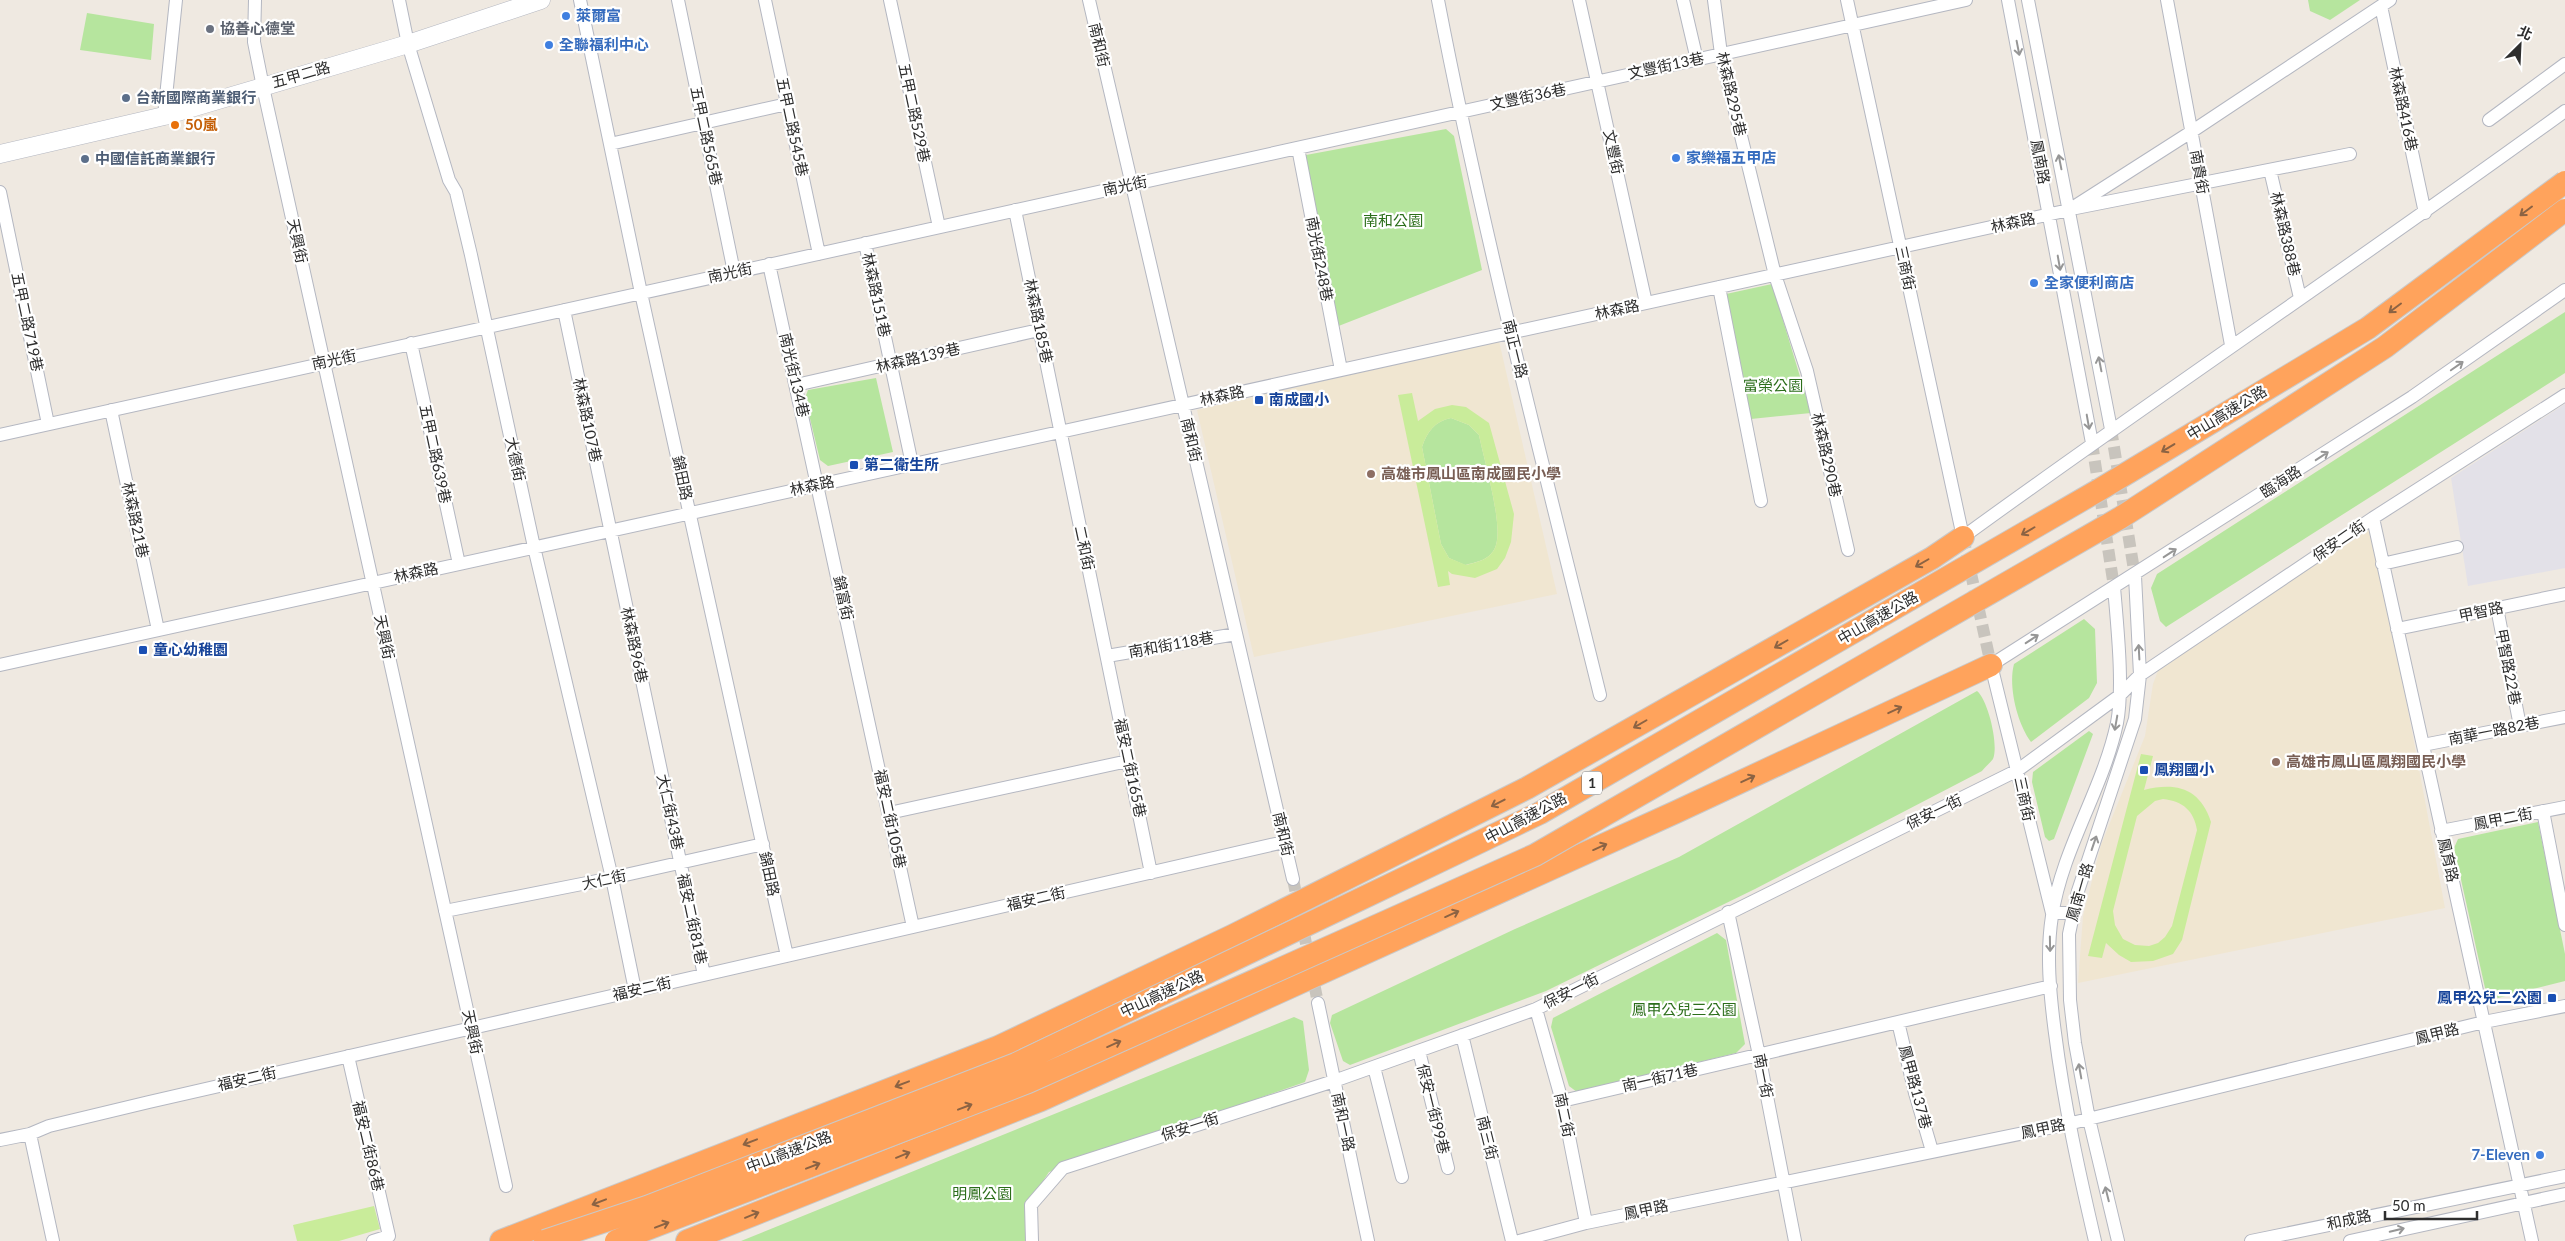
<svg xmlns="http://www.w3.org/2000/svg" width="2565" height="1241" viewBox="0 0 2565 1241" font-family="Lato,'Noto Sans TC',sans-serif">
	<rect width="100%" height="100%" fill="#efe9e1"/>
	<path fill="#e3e1e8" d="M2565,404V568L2468,586L2451,478Z"/>
	<path fill="#f0e6d1" d="M1499,341L1557,594L1254,657L1197,410Z
		M2373,523L2445,908L2078,983L2083,916L2101,845L2145,736L2153,684L2162,660Z"/>
	<path fill="#b6e59e" d="M2308,0H2360L2330,20L2310,11Z
		M87,13L154,24L151,60L80,50Z
		M1446,129L1454,136L1482,270L1336,327L1302,161L1306,155Z
		M1772,284L1811,413L1751,419L1726,294Z
		M2565,312V373L2166,627L2160,621L2151,588L2157,574Z
		M876,378L893,452L828,466L820,460L805,398L808,390Z
		M1451,418L1469,425L1479,435C1484,460 1503,523 1496,545C1492,559 1478,562 1465,565L1449,558L1441,544L1422,447C1427,432 1435,421 1451,418Z
		M2084,619L2095,629L2097,683L2089,698L2031,742C2017,723 2008,686 2014,664Z
		M1977,691C1988,700 1999,745 1993,759C1990,763 1985,767 1982,771L1755,889L1546,991L1350,1065L1343,1061L1330,1023L1332,1015L1515,929L1679,857Z
		M2089,731L2093,734L2054,839L2049,841L2045,837L2032,782L2033,772Z
		M2538,822L2565,954V981L2498,998L2485,988L2454,848L2458,839Z
		M1717,933L1726,940L1745,1044L1736,1053L1577,1092L1569,1086L1551,1027L1553,1018Z
		M1294,1017L1303,1021L1309,1070L1305,1082L1049,1172L1027,1205V1241H741Z"/>
	<path fill="#c9ec9a" fill-rule="evenodd" d="M1412,393L1418,421L1435,409L1452,405L1466,407L1489,423L1514,514L1511,542L1505,558L1497,569L1475,578L1452,574L1448,571L1450,585L1438,587L1398,395ZM1451,418L1469,425L1479,435C1484,460 1503,523 1496,545C1492,559 1478,562 1466,565L1449,558L1441,544L1422,447C1427,432 1435,421 1451,418Z
		M2141,754L2153,756L2144,790C2176,782 2200,788 2211,822L2182,940L2173,954L2153,961L2131,962L2119,955L2106,943L2102,958L2088,956ZM2163,799C2183,801 2194,811 2197,830L2172,926L2165,937L2158,943L2149,946L2135,945L2123,939L2115,925L2113,911L2137,816L2155,801Z
		M374,1206L380,1229L339,1241H297L293,1225Z"/>
	<g fill="none" stroke-linecap="round" stroke-linejoin="round">
		<path stroke="#c8c4bd" stroke-width="12" stroke-dasharray="12 6" stroke-linecap="butt" d="M2111,429L2135,576
			M2092,443L2114,587
			M1963,537L1991,665
			M1293,879L1318,1003"/>
		<defs>
			<path id="street" d="M255,0L254,42L263,87L506,1186
				M399,0L408,44L449,180L456,192L471,255L534,547L612,878L635,990
				M580,0L641,293L787,956
				M678,0L734,272
				M765,0L819,254
				M890,0L939,227
				M1089,0L1293,879
				M1438,0C1483,234 1543,464 1600,695
				M1579,0L1646,303
				M1683,0L1697,60
				M1714,0L1721,54L1775,275L1807,371L1848,550
				M1847,0L1963,537C2162,392 2366,256 2565,111
				M2008,0L2092,443
				M2028,0L2111,429
				M2167,0L2231,345
				M2381,6L2425,213
				M164,116L176,0
				M2489,120L2565,64
				M610,144L787,104
				M1298,148L1341,370
				M2270,170L2300,298
				M0,192L48,424
				M2076,208L2350,154
				M1015,210L1151,873
				M865,243L912,464
				M769,264L913,927
				M1719,287L1761,501
				M564,310L704,975
				M411,343L459,564
				M796,385L1039,330
				M111,410L158,630
				M0,435L1966,0
				M2373,518L2532,1241
				M2382,564L2457,547
				M2497,608L2520,726
				M2397,629L2565,594
				M1107,656L1236,634
				M0,665L2069,210L2191,132L2390,0
				M2423,745L2565,717
				M2543,811L2565,925
				M889,813L1128,761
				M2441,831L2565,807
				M445,911L612,878L763,844
				M1728,912L1759,1055L1795,1241
				M2072,913H2052L1991,665L2412,397L2565,290
				M1318,1003L1368,1241
				M1536,1009L1562,1101L1586,1223
				M1898,1022L1915,1093L1932,1151
				M1462,1035L1512,1241
				M1419,1051L1448,1168
				M348,1056L389,1236L373,1241
				M1374,1067L1402,1177
				M1562,1101L2051,986
				M30,1134L53,1241
				M0,1140L30,1134L49,1126L149,1102L1284,842
				M1032,1241L1031,1205L1063,1168L1334,1081L1536,1009L2018,770L2119,696L2140,675L2373,518L2565,395
				M1519,1241L1586,1223L2068,1124L2484,1022L2565,1006
				M2095,1241C2079,1172 2064,1104 2055,1033C2050,995 2046,954 2052,916C2062,849 2103,789 2117,723C2124,687 2117,624 2114,587
				M2118,1241L2089,1119L2075,1043L2070,1000L2069,934L2078,891L2135,719L2140,675L2135,576
				M2251,1241L2565,1176
				M2350,1241L2565,1194"/>
			<path id="secondary" d="M0,154L164,116L408,44L541,0"/>
			<path id="highway" d="M996,1048L1232,936L1527,788L1932,558L1963,537
				M501,1241L1011,1042
				M687,1241L1041,1100L1676,812L1991,665"/>
		</defs>
		<use href="#street" stroke="#b4b7c1" stroke-width="14"/>
		<use href="#secondary" stroke="#b4b7c1" stroke-width="19"/>
		<use href="#highway" stroke="#c9c9c9" stroke-width="24"/>
		<use href="#street" stroke="#fff" stroke-width="12"/>
		<use href="#secondary" stroke="#fff" stroke-width="18"/>
		<use href="#highway" stroke="#ffa35c" stroke-width="22"/>
		<defs>
			<path id="highway-bridge" d="M545,1241L647,1207L1016,1064L1540,813L2099,490L2368,328L2565,182
				M616,1241L1028,1082L1535,855L2120,518L2385,347L2565,210"/>
		</defs>
		<use href="#highway-bridge" stroke="#c9c9c9" stroke-width="24" stroke-linecap="butt"/>
		<use href="#highway-bridge" stroke="#ffa35c" stroke-width="22"/>
	</g>
	<defs><path id="oneway-shaft" d="M-6 0H5M1.5-3L5.5 0L1.5 3" fill="none" stroke-width="1.6" stroke-linecap="round" stroke-linejoin="round" transform="scale(1.25)"/></defs>
	<g stroke="#969696">
		<use href="#oneway-shaft" transform="translate(2018 48) rotate(79)"/>
		<use href="#oneway-shaft" transform="translate(2060 162) rotate(-101)"/>
		<use href="#oneway-shaft" transform="translate(2059 263) rotate(80)"/>
		<use href="#oneway-shaft" transform="translate(2100 364) rotate(-101)"/>
		<use href="#oneway-shaft" transform="translate(2457 366) rotate(-35)"/>
		<use href="#oneway-shaft" transform="translate(2088 422) rotate(80)"/>
		<use href="#oneway-shaft" transform="translate(2322 456) rotate(-33)"/>
		<use href="#oneway-shaft" transform="translate(2170 553) rotate(-33)"/>
		<use href="#oneway-shaft" transform="translate(2032 639) rotate(-33)"/>
		<use href="#oneway-shaft" transform="translate(2139 652) rotate(-93)"/>
		<use href="#oneway-shaft" transform="translate(2116 723) rotate(100)"/>
		<use href="#oneway-shaft" transform="translate(2094 843) rotate(-71)"/>
		<use href="#oneway-shaft" transform="translate(2050 944) rotate(89)"/>
		<use href="#oneway-shaft" transform="translate(2080 1071) rotate(-100)"/>
		<use href="#oneway-shaft" transform="translate(2107 1194) rotate(-104)"/>
		<use href="#oneway-shaft" transform="translate(2397 1230) rotate(-13)"/>
	</g>
	<g stroke="#8c6343">
		<use href="#oneway-shaft" transform="translate(2526 211) rotate(143)"/>
		<use href="#oneway-shaft" transform="translate(2395 308) rotate(143)"/>
		<use href="#oneway-shaft" transform="translate(2168 448) rotate(149)"/>
		<use href="#oneway-shaft" transform="translate(2028 531) rotate(150)"/>
		<use href="#oneway-shaft" transform="translate(1922 563) rotate(150)"/>
		<use href="#oneway-shaft" transform="translate(1781 644) rotate(150)"/>
		<use href="#oneway-shaft" transform="translate(1895 710) rotate(-25)"/>
		<use href="#oneway-shaft" transform="translate(1640 724) rotate(150)"/>
		<use href="#oneway-shaft" transform="translate(1748 779) rotate(-25)"/>
		<use href="#oneway-shaft" transform="translate(1498 803) rotate(153)"/>
		<use href="#oneway-shaft" transform="translate(1600 847) rotate(-24)"/>
		<use href="#oneway-shaft" transform="translate(1452 914) rotate(-24)"/>
		<use href="#oneway-shaft" transform="translate(1114 1044) rotate(-24)"/>
		<use href="#oneway-shaft" transform="translate(902 1084) rotate(159)"/>
		<use href="#oneway-shaft" transform="translate(965 1107) rotate(-21)"/>
		<use href="#oneway-shaft" transform="translate(750 1142) rotate(159)"/>
		<use href="#oneway-shaft" transform="translate(903 1155) rotate(-22)"/>
		<use href="#oneway-shaft" transform="translate(813 1166) rotate(-21)"/>
		<use href="#oneway-shaft" transform="translate(599 1202) rotate(159)"/>
		<use href="#oneway-shaft" transform="translate(752 1215) rotate(-22)"/>
		<use href="#oneway-shaft" transform="translate(662 1225) rotate(-21)"/>
	</g>
	<g fill="#3f7fe0" stroke="#fff" stroke-width="2">
		<circle cx="566" cy="16" r="5"/>
		<circle cx="549" cy="45" r="5"/>
		<circle cx="1676" cy="158" r="5"/>
		<circle cx="2034" cy="283" r="5"/>
		<circle cx="2540" cy="1155" r="5"/>
	</g>
	<circle fill="#6b7280" stroke="#fff" stroke-width="2" cx="210" cy="29" r="5"/>
	<g fill="#5c6f8a" stroke="#fff" stroke-width="2">
		<circle cx="126" cy="98" r="5"/>
		<circle cx="85" cy="159" r="5"/>
	</g>
	<circle fill="#e8710a" stroke="#fff" stroke-width="2" cx="175" cy="125" r="5"/>
	<g fill="#1a4fb4" stroke="#fff" stroke-width="2">
		<rect x="1254" y="395" width="10" height="10" rx="2.5"/>
		<rect x="849" y="460" width="10" height="10" rx="2.5"/>
		<rect x="138" y="645" width="10" height="10" rx="2.5"/>
		<rect x="2139" y="765" width="10" height="10" rx="2.5"/>
		<rect x="2547" y="993" width="10" height="10" rx="2.5"/>
	</g>
	<g fill="#8d6e63" stroke="#fff" stroke-width="2">
		<circle cx="1371" cy="474" r="5"/>
		<circle cx="2276" cy="762" r="5"/>
	</g>
	<g text-anchor="middle" stroke-width="4.5" stroke-linejoin="round" paint-order="stroke">
		<rect fill="#fff" stroke="#6d6d6d" stroke-width="1" x="1582" y="771.5" width="20" height="23" rx="4"/>
		<g font-size="14" font-weight="bold" fill="#2e2e2e">
			<text x="1592" y="788">1</text>
		</g>
		<g font-size="15" font-weight="bold" fill="#366cbe" stroke="#fff" text-anchor="start">
			<text x="576" y="21">萊爾富</text>
			<text x="559" y="50">全聯福利中心</text>
			<text x="1686" y="163">家樂福五甲店</text>
			<text x="2044" y="288">全家便利商店</text>
			<text x="2530" y="1160" text-anchor="end">7-Eleven</text>
		</g>
		<g font-size="15" font-weight="bold" fill="#5b616d" stroke="#fff" text-anchor="start">
			<text x="220" y="34">協善心德堂</text>
		</g>
		<g font-size="15" fill="#2e2e2e" stroke="#fff">
			<text transform="translate(1099 45) rotate(77)" y="5">南和街</text>
			<text transform="translate(1666 66) rotate(-12)" y="5">文豐街13巷</text>
			<text transform="translate(301 75) rotate(-16)" y="5">五甲二路</text>
			<text transform="translate(1731 94) rotate(77)" y="5">林森路295巷</text>
			<text transform="translate(1528 97) rotate(-12)" y="5">文豐街36巷</text>
			<text transform="translate(2403 109) rotate(78)" y="5">林森路416巷</text>
			<text transform="translate(914 113) rotate(78)" y="5">五甲二路529巷</text>
			<text transform="translate(792 127) rotate(78)" y="5">五甲二路545巷</text>
			<text transform="translate(706 136) rotate(78)" y="5">五甲二路565巷</text>
			<text transform="translate(1613 152) rotate(78)" y="5">文豐街</text>
			<text transform="translate(2040 162) rotate(79)" y="5">鳳南路</text>
			<text transform="translate(2199 172) rotate(80)" y="5">南貴街</text>
			<text transform="translate(1125 186) rotate(-12)" y="5">南光街</text>
			<text transform="translate(2013 223) rotate(-12)" y="5">林森路</text>
			<text transform="translate(2285 234) rotate(77)" y="5">林森路388巷</text>
			<text transform="translate(297 241) rotate(78)" y="5">天興街</text>
			<text transform="translate(1319 259) rotate(79)" y="5">南光街248巷</text>
			<text transform="translate(1905 268) rotate(78)" y="5">三商街</text>
			<text transform="translate(730 273) rotate(-12)" y="5">南光街</text>
			<text transform="translate(876 295) rotate(78)" y="5">林森路151巷</text>
			<text transform="translate(1617 310) rotate(-12)" y="5">林森路</text>
			<text transform="translate(1038 321) rotate(78)" y="5">林森路185巷</text>
			<text transform="translate(27 322) rotate(78)" y="5">五甲二路719巷</text>
			<text transform="translate(1515 349) rotate(76)" y="5">南正一路</text>
			<text transform="translate(918 358) rotate(-13)" y="5">林森路139巷</text>
			<text transform="translate(334 360) rotate(-12)" y="5">南光街</text>
			<text transform="translate(794 375) rotate(77)" y="5">南光街134巷</text>
			<text transform="translate(1222 396) rotate(-12)" y="5">林森路</text>
			<text transform="translate(2227 413) rotate(-31)" y="5">中山高速公路</text>
			<text transform="translate(587 420) rotate(78)" y="5">林森路107巷</text>
			<text transform="translate(1191 440) rotate(77)" y="5">南和街</text>
			<text transform="translate(435 454) rotate(78)" y="5">五甲二路639巷</text>
			<text transform="translate(1826 455) rotate(77)" y="5">林森路290巷</text>
			<text transform="translate(515 459) rotate(78)" y="5">大德街</text>
			<text transform="translate(682 478) rotate(78)" y="5">錦田路</text>
			<text transform="translate(2281 482) rotate(-33)" y="5">臨海路</text>
			<text transform="translate(812 486) rotate(-12)" y="5">林森路</text>
			<text transform="translate(135 520) rotate(78)" y="5">林森路21巷</text>
			<text transform="translate(2339 541) rotate(-34)" y="5">保安二街</text>
			<text transform="translate(1084 548) rotate(78)" y="5">二和街</text>
			<text transform="translate(416 573) rotate(-12)" y="5">林森路</text>
			<text transform="translate(843 598) rotate(78)" y="5">錦富街</text>
			<text transform="translate(2481 612) rotate(-12)" y="5">甲智路</text>
			<text transform="translate(1878 618) rotate(-30)" y="5">中山高速公路</text>
			<text transform="translate(384 637) rotate(78)" y="5">天興街</text>
			<text transform="translate(634 645) rotate(78)" y="5">林森路96巷</text>
			<text transform="translate(1171 645) rotate(-10)" y="5">南和街118巷</text>
			<text transform="translate(2508 667) rotate(79)" y="5">甲智路22巷</text>
			<text transform="translate(2494 731) rotate(-11)" y="5">南華一路82巷</text>
			<text transform="translate(1130 768) rotate(78)" y="5">福安二街165巷</text>
			<text transform="translate(2024 799) rotate(78)" y="5">三商街</text>
			<text transform="translate(670 812) rotate(78)" y="5">大仁街43巷</text>
			<text transform="translate(1934 812) rotate(-26)" y="5">保安一街</text>
			<text transform="translate(1526 818) rotate(-28)" y="5">中山高速公路</text>
			<text transform="translate(890 819) rotate(78)" y="5">福安二街105巷</text>
			<text transform="translate(2503 819) rotate(-11)" y="5">鳳甲二街</text>
			<text transform="translate(1283 834) rotate(77)" y="5">南和街</text>
			<text transform="translate(2448 860) rotate(77)" y="5">鳳育路</text>
			<text transform="translate(769 874) rotate(78)" y="5">錦田路</text>
			<text transform="translate(604 880) rotate(-12)" y="5">大仁街</text>
			<text transform="translate(2080 892) rotate(-74)" y="5">鳳南一路</text>
			<text transform="translate(1036 899) rotate(-13)" y="5">福安二街</text>
			<text transform="translate(692 919) rotate(78)" y="5">福安二街81巷</text>
			<text transform="translate(642 989) rotate(-13)" y="5">福安二街</text>
			<text transform="translate(1571 991) rotate(-27)" y="5">保安一街</text>
			<text transform="translate(1162 994) rotate(-25)" y="5">中山高速公路</text>
			<text transform="translate(472 1032) rotate(78)" y="5">天興街</text>
			<text transform="translate(2437 1034) rotate(-14)" y="5">鳳甲路</text>
			<text transform="translate(1763 1076) rotate(79)" y="5">南一街</text>
			<text transform="translate(1660 1078) rotate(-13)" y="5">南一街71巷</text>
			<text transform="translate(247 1079) rotate(-13)" y="5">福安二街</text>
			<text transform="translate(1915 1087) rotate(75)" y="5">鳳甲路137巷</text>
			<text transform="translate(1433 1109) rotate(76)" y="5">保安一街99巷</text>
			<text transform="translate(1564 1115) rotate(78)" y="5">南二街</text>
			<text transform="translate(1343 1122) rotate(78)" y="5">南和一路</text>
			<text transform="translate(1190 1127) rotate(-18)" y="5">保安一街</text>
			<text transform="translate(2043 1129) rotate(-12)" y="5">鳳甲路</text>
			<text transform="translate(1487 1138) rotate(76)" y="5">南三街</text>
			<text transform="translate(368 1146) rotate(77)" y="5">福安二街86巷</text>
			<text transform="translate(789 1152) rotate(-21)" y="5">中山高速公路</text>
			<text transform="translate(1646 1210) rotate(-12)" y="5">鳳甲路</text>
			<text transform="translate(2349 1220) rotate(-12)" y="5">和成路</text>
		</g>
		<g font-size="15" font-weight="bold" fill="#4e5e75" stroke="#fff" text-anchor="start">
			<text x="136" y="103">台新國際商業銀行</text>
			<text x="95" y="164">中國信託商業銀行</text>
		</g>
		<g font-size="15" font-weight="bold" fill="#c56008" stroke="#fff" text-anchor="start">
			<text x="185" y="130">50嵐</text>
		</g>
		<g font-size="15" fill="#2c6e1b" stroke="#fff">
			<text x="1393" y="226">南和公園</text>
			<text x="1773" y="391">富榮公園</text>
			<text x="1684" y="1015">鳳甲公兒三公園</text>
			<text x="982" y="1199">明鳳公園</text>
		</g>
		<g font-size="15" font-weight="bold" fill="#164399" stroke="#fff" text-anchor="start">
			<text x="1269" y="405">南成國小</text>
			<text x="864" y="470">第二衛生所</text>
			<text x="153" y="655">童心幼稚園</text>
			<text x="2154" y="775">鳳翔國小</text>
			<text x="2542" y="1003" text-anchor="end">鳳甲公兒二公園</text>
		</g>
		<g font-size="15" font-weight="bold" fill="#785e54" stroke="#fff" text-anchor="start">
			<text x="1381" y="479">高雄市鳳山區南成國民小學</text>
			<text x="2286" y="767">高雄市鳳山區鳳翔國民小學</text>
		</g>
	</g>
	<g transform="translate(2520 45) rotate(24)" stroke="#ffffff" stroke-width="4" paint-order="stroke">
	<path d="M0-4L9 19L0 12L-9 19Z" fill="#2e2e2e"/>
	<text y="-8" font-size="14" font-weight="bold" text-anchor="middle" fill="#2e2e2e">北</text>
	</g>
	<path d="M2385 1211v8h92v-8" fill="none" stroke="#2e2e2e" stroke-width="2.5"/>
	<text x="2392" y="1211" font-size="15" fill="#2e2e2e" stroke="#ffffff" stroke-width="4" paint-order="stroke">50 m</text>
</svg>
